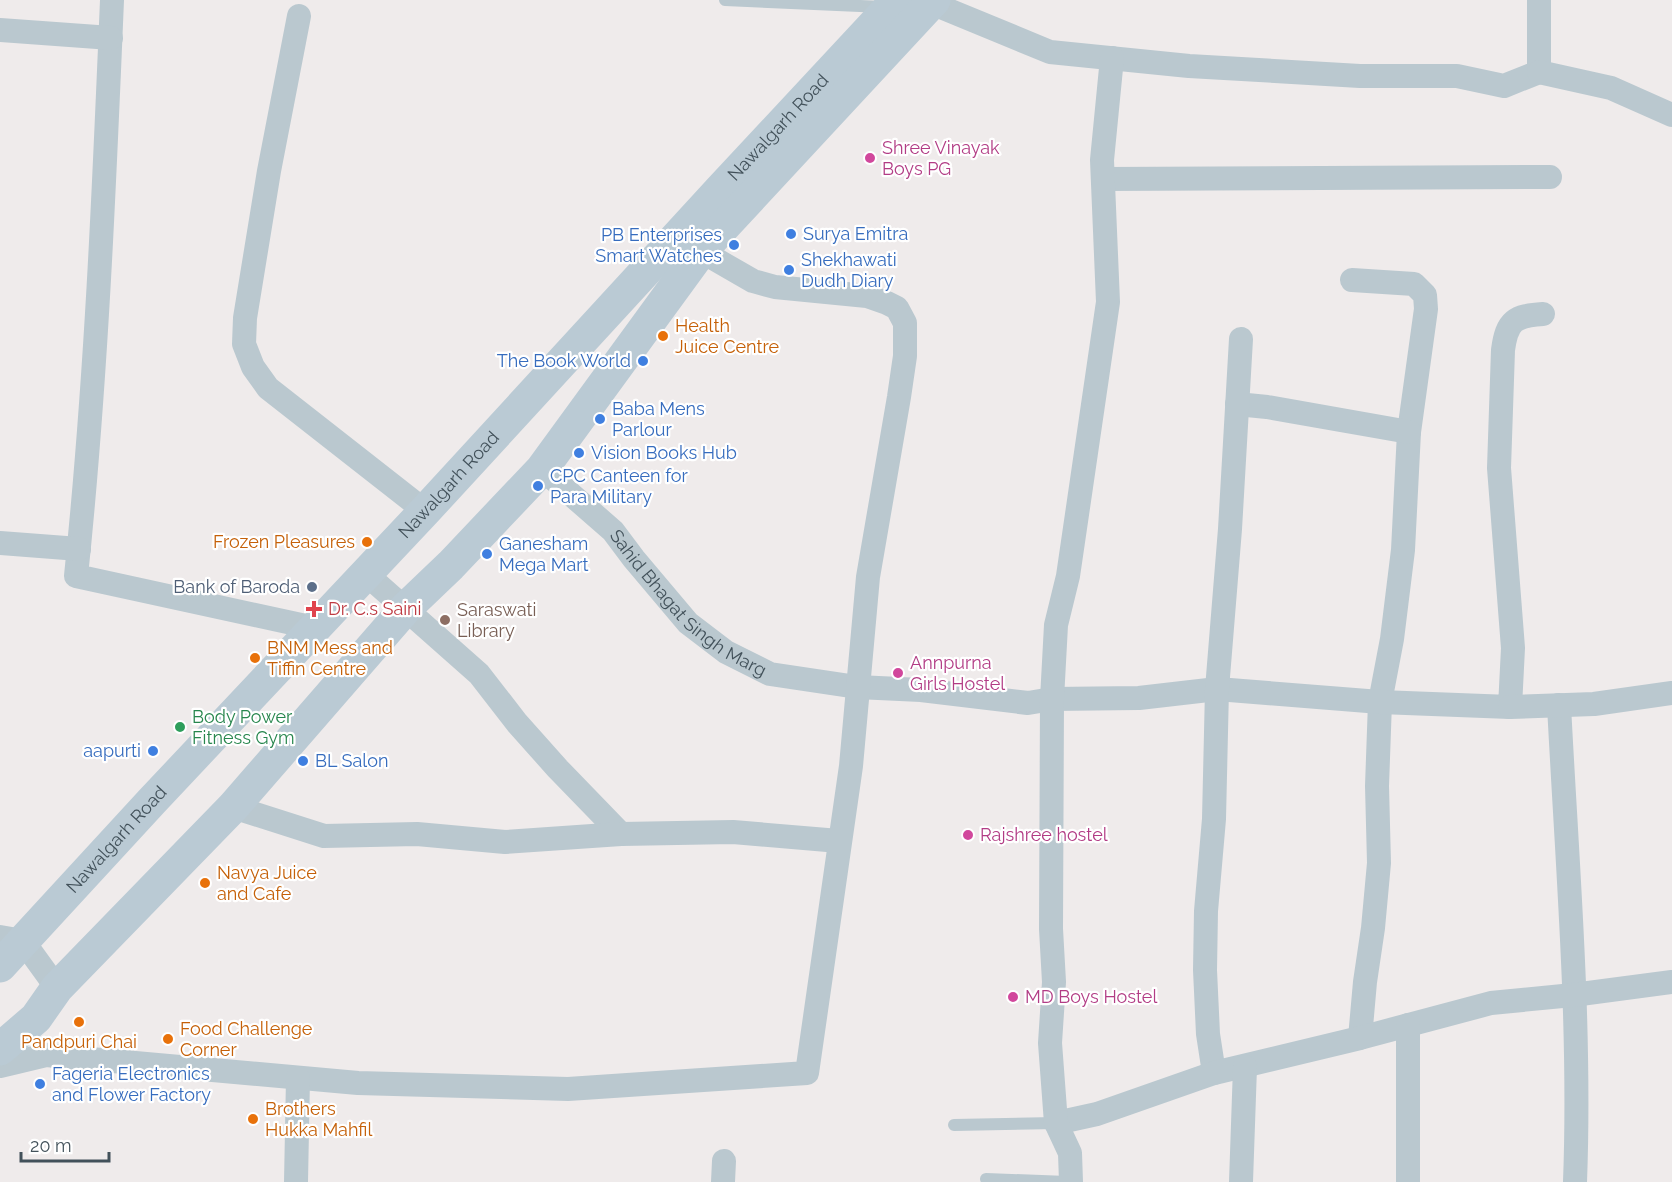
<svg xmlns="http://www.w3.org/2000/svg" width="1672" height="1182" viewBox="0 0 1672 1182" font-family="Raleway,sans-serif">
	<rect width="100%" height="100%" fill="#efebeb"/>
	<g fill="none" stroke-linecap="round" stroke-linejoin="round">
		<path stroke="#bac8cf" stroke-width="12" d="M725,0L883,7
			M954,1125L1056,1123
			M986,1179L1067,1182"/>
		<g stroke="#bac8cf" stroke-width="24">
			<path d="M112,0C104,192 96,384 76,576L315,628"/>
			<path d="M931,3L1050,52L1189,66L1360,76H1457L1504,86L1539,72V0"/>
			<path d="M299,16L269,171L245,318L244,344L253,367L268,388L425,511"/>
			<path d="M0,30L111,38"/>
			<path d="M1539,72L1611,88L1672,115"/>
			<path d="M1103,179L1550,177"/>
			<path d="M1352,280L1414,284L1425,295L1426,309L1409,432L1403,550L1392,639L1380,702L1377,786L1379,863L1373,928L1365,982L1360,1038"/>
			<path d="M1237,404L1267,407L1409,432"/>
			<path id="s1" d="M542,469L613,531L634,559L688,623L726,652L770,674L857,687L921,690L1028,703L1052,699L1139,698L1217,689L1380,702L1510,707L1513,648L1499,468L1503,350C1507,320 1515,316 1543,314"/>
			<path d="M0,543L79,549"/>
			<path d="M366,574L479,674L517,723L558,769L621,834"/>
			<path d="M1559,705C1567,863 1581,1024 1575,1182"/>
			<path d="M1510,707L1594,704L1672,693"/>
			<path d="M233,807L324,836L417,834L505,842L621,834L733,832L839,841"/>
			<path d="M0,937L23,941L57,988"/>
			<path d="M0,1066L46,1055L358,1083L568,1089L807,1073L851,766L868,577L899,397L905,356V323L897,308L887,303L867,296L775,287L753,281L701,251"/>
			<path d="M1214,1073L1208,1034L1205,970L1206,911L1214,819L1217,689L1230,529L1241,339"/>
			<path d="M1056,1123L1097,1114L1214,1073L1360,1038L1491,1003L1573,995L1672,982"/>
			<path d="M296,1182L298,1078"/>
			<path d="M723,1182L724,1161"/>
			<path d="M1071,1182L1070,1153L1056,1123L1050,1043L1054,982L1051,929L1052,699L1056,625L1068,576L1108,302L1102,160L1112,58"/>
			<path d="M1241,1182L1245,1067"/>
			<path d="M1408,1182V1025"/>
		</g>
		<g stroke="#bacad4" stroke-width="33">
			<path id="s2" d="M0,966L152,801L425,511L720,190L897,0"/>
			<path d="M0,1049L36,1018L57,988L233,807L406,608L451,565L542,469L701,251L934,0"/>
		</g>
	</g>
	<g fill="#d1479c" stroke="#fff" stroke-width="2">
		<circle cx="870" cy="158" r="6"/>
		<circle cx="898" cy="673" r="6"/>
		<circle cx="968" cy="835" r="6"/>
		<circle cx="1013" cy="997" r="6"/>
	</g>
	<g fill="#3f7fe0" stroke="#fff" stroke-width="2">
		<circle cx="791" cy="234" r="6"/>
		<circle cx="734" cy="245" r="6"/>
		<circle cx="789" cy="270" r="6"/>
		<circle cx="643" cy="361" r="6"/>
		<circle cx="600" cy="419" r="6"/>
		<circle cx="579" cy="453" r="6"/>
		<circle cx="538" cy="486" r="6"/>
		<circle cx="487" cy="554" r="6"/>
		<circle cx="153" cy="751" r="6"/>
		<circle cx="303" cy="761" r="6"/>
		<circle cx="40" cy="1084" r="6"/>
	</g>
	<g fill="#e8710a" stroke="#fff" stroke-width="2">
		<circle cx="663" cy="336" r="6"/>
		<circle cx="367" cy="542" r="6"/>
		<circle cx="255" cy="658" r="6"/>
		<circle cx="205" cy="883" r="6"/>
		<circle cx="79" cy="1022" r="6"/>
		<circle cx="168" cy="1039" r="6"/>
		<circle cx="253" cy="1119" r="6"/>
	</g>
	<circle fill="#5c6f8a" stroke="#fff" stroke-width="2" cx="312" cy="587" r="6"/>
	<path fill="#e0444e" stroke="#fff" stroke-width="2" d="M311 600h6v6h6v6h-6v6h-6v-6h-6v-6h6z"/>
	<circle fill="#8d6e63" stroke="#fff" stroke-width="2" cx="445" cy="620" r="6"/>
	<circle fill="#2e9e5b" stroke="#fff" stroke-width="2" cx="180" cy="727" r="6"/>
	<g text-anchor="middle" stroke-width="4.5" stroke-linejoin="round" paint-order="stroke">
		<g font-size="18" fill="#42515a" stroke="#fff">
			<text dy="6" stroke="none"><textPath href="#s2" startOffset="1144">Nawalgarh Road</textPath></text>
			<text dy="6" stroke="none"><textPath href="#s2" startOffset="658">Nawalgarh Road</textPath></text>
			<text dy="6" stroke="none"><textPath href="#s1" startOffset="200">Sahid Bhagat Singh Marg</textPath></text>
			<text dy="6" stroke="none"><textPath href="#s2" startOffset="172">Nawalgarh Road</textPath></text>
		</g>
		<g font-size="18" fill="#b23c85" stroke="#fff" text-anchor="start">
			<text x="882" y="154">Shree Vinayak<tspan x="882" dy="21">Boys PG</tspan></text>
			<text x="910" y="669">Annpurna<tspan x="910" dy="21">Girls Hostel</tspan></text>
			<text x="980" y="841">Rajshree hostel</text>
			<text x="1025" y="1003">MD Boys Hostel</text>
		</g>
		<g font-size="18" fill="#366cbe" stroke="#fff" text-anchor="start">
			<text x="803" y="240">Surya Emitra</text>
			<text x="722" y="241" text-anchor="end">PB Enterprises<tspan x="722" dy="21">Smart Watches</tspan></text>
			<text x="801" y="266">Shekhawati<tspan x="801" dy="21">Dudh Diary</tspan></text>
			<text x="631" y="367" text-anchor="end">The Book World</text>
			<text x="612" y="415">Baba Mens<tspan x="612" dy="21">Parlour</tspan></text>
			<text x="591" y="459">Vision Books Hub</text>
			<text x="550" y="482">CPC Canteen for<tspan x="550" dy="21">Para Military</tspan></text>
			<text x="499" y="550">Ganesham<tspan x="499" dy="21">Mega Mart</tspan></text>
			<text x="141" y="757" text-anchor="end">aapurti</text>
			<text x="315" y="767">BL Salon</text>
			<text x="52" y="1080">Fageria Electronics<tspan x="52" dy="21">and Flower Factory</tspan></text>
		</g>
		<g font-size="18" fill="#c56008" stroke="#fff" text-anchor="start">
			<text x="675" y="332">Health<tspan x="675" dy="21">Juice Centre</tspan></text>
			<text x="355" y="548" text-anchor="end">Frozen Pleasures</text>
			<text x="267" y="654">BNM Mess and<tspan x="267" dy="21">Tiffin Centre</tspan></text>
			<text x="217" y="879">Navya Juice<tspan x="217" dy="21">and Cafe</tspan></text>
			<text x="180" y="1035">Food Challenge<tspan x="180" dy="21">Corner</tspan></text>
			<text x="79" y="1048" text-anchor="middle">Pandpuri Chai</text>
			<text x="265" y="1115">Brothers<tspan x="265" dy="21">Hukka Mahfil</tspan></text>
		</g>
		<g font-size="18" fill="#4e5e75" stroke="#fff" text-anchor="end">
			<text x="300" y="593">Bank of Baroda</text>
		</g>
		<g font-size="18" fill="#be3a42" stroke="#fff" text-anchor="start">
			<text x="328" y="615">Dr. C.s Saini</text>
		</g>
		<g font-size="18" fill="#785e54" stroke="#fff" text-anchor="start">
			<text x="457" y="616">Saraswati<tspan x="457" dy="21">Library</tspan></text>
		</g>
		<g font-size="18" fill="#27864d" stroke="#fff" text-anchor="start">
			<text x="192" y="723">Body Power<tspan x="192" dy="21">Fitness Gym</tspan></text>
		</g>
	</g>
	<path d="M21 1152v9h88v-9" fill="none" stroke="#42515a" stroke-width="3"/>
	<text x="30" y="1152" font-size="18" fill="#42515a" stroke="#ffffff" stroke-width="4.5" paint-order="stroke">20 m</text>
</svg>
